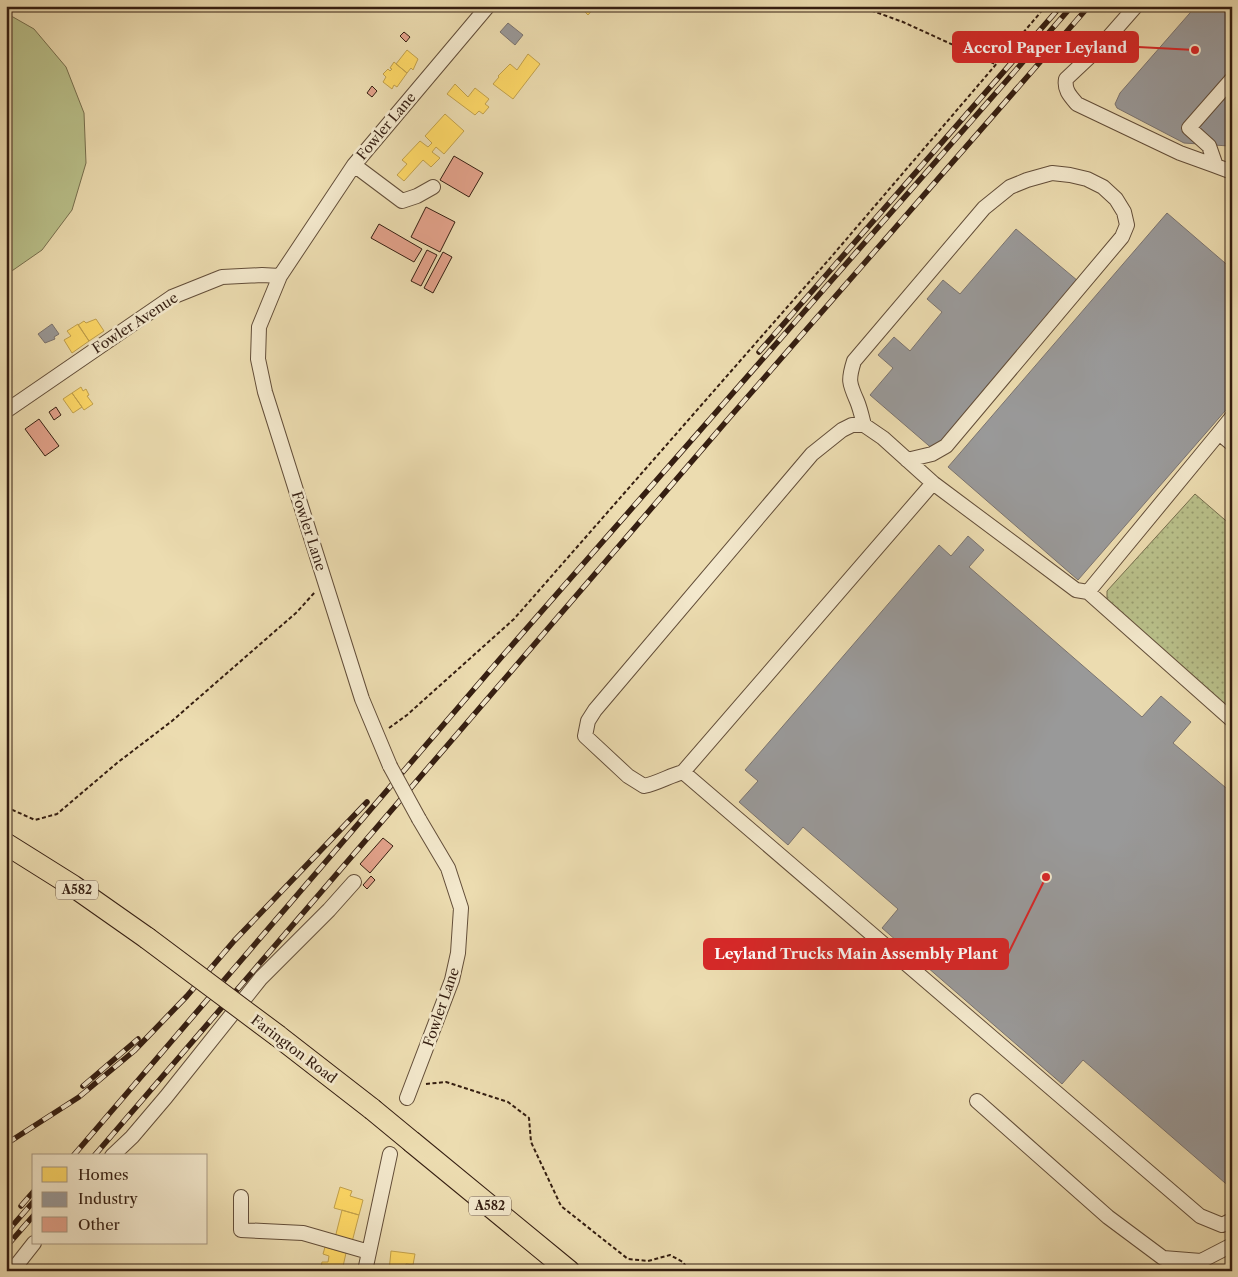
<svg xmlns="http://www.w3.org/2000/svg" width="1238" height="1277" viewBox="0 0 1238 1277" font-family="'Libre Caslon Text',serif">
	<defs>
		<pattern id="park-dots" width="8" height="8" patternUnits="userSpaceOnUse" patternTransform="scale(1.25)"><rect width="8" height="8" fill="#b9c08a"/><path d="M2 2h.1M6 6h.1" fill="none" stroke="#979b6f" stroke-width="1.8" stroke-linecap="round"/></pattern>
	</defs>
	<rect width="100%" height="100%" fill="#ecdcb0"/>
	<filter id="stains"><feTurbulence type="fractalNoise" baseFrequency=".004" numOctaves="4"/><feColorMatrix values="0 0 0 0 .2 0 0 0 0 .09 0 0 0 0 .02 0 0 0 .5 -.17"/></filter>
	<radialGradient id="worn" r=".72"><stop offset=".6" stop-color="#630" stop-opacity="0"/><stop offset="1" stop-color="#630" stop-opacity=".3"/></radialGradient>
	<path fill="#b9c08a" stroke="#776f4e" d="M6,13L34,29L66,67L84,113L86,163L72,210L42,250L6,275Z"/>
	<path fill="url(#park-dots)" stroke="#776f4e" d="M1195,494L1232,526V715L1107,605V591Z"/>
	<path fill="#ffd966" stroke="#c2a14c" d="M579,6H596L588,15Z
		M407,50L418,59L413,70L411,68L407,73L396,64Z
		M528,54L540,64L513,99L493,84L499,77L498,76L510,64L517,70Z
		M394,62L407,73L397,87L394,85L392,89L383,82L386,77L383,74L388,69L390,71L392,69L390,68Z
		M455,84L468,97L475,88L489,99L485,104L489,107L483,114L479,111L475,115L447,94Z
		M445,114L464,131L444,154L436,147L432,152L440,158L431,167L423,160L404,181L397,175L407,164L402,160L420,141L428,147L432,143L425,136Z
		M96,319L104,331L89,341L78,325L84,321L86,323Z
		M78,324L89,341L72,353L64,340L71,336L67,331Z
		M81,387L83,391L86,389L89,395L87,396L93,404L84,410L72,393Z
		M72,393L82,407L73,413L63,399Z
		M340,1187L352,1191L350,1196L363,1200L359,1215L334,1208Z
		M342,1210L359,1215L352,1242L335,1238Z
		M325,1247L346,1253L342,1271H326L321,1267L322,1262H328L329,1256L323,1254Z
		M391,1251L415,1254L413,1265L406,1264L405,1271H389Z"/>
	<path fill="#999" stroke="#7b7470" d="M1196,6H1232V149L1229,146L1184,143L1117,108L1115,104L1120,93Z
		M508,23L523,35L515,45L500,32Z
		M1167,213L1232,269V403L1078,580L948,467Z
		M1016,229L1078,281L935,451L870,395L893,368L878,355L894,337L910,351L942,312L927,299L943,280L960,294Z
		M52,324L59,334L54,337L55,339L45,343L38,334Z
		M968,536L984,550L969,567L1142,717L1161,696L1191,722L1173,743L1232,793V1189L1083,1060L1062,1084L882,928L898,909L803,827L788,845L739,802L758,781L745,770L939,545L951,556Z"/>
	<path fill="#e3a28b" stroke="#351e11" d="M404,32L410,37L406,42L400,36Z
		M372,86L377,91L372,97L367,93Z
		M454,156L483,173L469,197L440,180Z
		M426,207L455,222L440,252L411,237Z
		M379,224L422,249L414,262L371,238Z
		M427,250L437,255L421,286L411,281Z
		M443,252L452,257L433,293L424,288Z
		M56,407L61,415L54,420L49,412Z
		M39,419L59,446L45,456L25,429Z
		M383,838L393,846L370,873L360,864Z
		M371,876L375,880L367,889L363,885Z"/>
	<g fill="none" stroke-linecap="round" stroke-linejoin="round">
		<defs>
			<path id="minor" d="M1136,6L1100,47L1066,79C1064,90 1070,96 1077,104L1180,153L1216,166
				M1232,79L1189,128L1209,146L1216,166L1232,172
				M354,165L402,201L417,196L433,187
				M6,411L172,297L222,277L262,275L280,276
				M864,425C862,417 860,408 857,401C849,383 848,380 854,361L984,208L1010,187L1027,180L1052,173L1070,175L1087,179L1103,187L1116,199L1124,212L1127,225L1122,237L946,446L932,454L907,460
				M1219,433L1232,417
				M1232,444L1219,433L1088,592L1232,720
				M1088,592L1076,590L933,483L683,772L1200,1216L1222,1225L1232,1220
				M390,766L362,699L265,392L258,359L259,327L280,276L354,165L488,6
				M683,772C669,776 658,783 644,786L628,776L585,736L588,721L595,710L812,454L842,430L852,425H864L883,438L933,483
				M407,1098L452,980L458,953L461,908L448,868L419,819
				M977,1101L1108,1217L1163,1258L1201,1261L1232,1245
				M112,1156L132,1137L166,1097L261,978L329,910L354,882
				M241,1197V1230L303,1233L369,1252
				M12,1271L34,1243
				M365,1271L390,1154"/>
			<path id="highway" d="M6,844L73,886L147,938
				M278,1036L372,1109
				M412,1142L569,1271"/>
		</defs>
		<use href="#minor" stroke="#634e39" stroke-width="16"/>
		<use href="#highway" stroke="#351e11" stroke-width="23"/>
		<path stroke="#351e11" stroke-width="2" stroke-dasharray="4 2.5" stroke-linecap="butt" d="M859,6L903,22L995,64
			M389,728L407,715L514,619L832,256L1046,6
			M6,807L35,820L57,814L117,763L172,721L297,612L315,592
			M426,1084L446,1082L508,1102L529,1118L531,1142L561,1206L628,1259L648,1261L670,1255L683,1262L689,1271"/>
		<use href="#minor" stroke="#f3e8cc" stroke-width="14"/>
		<use href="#highway" stroke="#ecdcb0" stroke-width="21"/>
		<defs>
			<path id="rail" d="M759,352L1061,6
				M83,1086L138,1039
				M6,1144L79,1097L134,1051L187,996L234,941L367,802
				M73,1156L499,660L1072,6
				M94,1156L730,417L1089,6
				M21,1206L34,1191
				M6,1233L34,1201
				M6,1247L34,1215"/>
		</defs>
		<use href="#rail" stroke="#351e11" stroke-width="5.5"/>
		<use href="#rail" stroke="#f3e8cc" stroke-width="4" stroke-dasharray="11" stroke-linecap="butt"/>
		<defs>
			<path id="minor-bridge" d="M390,766L419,819"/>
			<path id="highway-bridge" d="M147,938L278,1036
				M372,1109L412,1142"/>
		</defs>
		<use href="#minor-bridge" stroke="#634e39" stroke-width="16" stroke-linecap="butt"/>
		<use href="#highway-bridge" stroke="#351e11" stroke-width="23" stroke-linecap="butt"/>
		<use href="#minor-bridge" stroke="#f3e8cc" stroke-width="14"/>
		<use href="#highway-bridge" stroke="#ecdcb0" stroke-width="21"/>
	</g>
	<g text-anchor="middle" stroke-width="5" stroke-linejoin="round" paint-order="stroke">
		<g fill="#f3e8cc" stroke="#6e5b49" stroke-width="1">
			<rect x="56" y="880.5" width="42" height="19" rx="4"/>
			<rect x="469" y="1196.5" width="42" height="19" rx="4"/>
		</g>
		<g font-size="12" font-weight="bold" fill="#351e11">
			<text x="77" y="894">A582</text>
			<text x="490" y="1210">A582</text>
		</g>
		<g font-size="14" fill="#351e11" stroke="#f3e8cc">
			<text transform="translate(386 126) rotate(-50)" y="5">Fowler Lane</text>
			<text transform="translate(135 323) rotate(-33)" y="5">Fowler Avenue</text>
			<text transform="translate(309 531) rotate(72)" y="5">Fowler Lane</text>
			<text transform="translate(441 1007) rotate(-71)" y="5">Fowler Lane</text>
			<text transform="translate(294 1049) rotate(37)" y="5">Farington Road</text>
		</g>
	</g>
	<path fill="none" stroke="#d62828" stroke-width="2" d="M1195 50L1138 47M1046 877L1008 954"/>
	<g fill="#d62828" stroke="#f3e8cc" stroke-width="2">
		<circle cx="1195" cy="50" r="5"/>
		<circle cx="1046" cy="877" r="5"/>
	</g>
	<g fill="#d62828" stroke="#d62828" stroke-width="2">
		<rect x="953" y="32" width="185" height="30" rx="5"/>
		<rect x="704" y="939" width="304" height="30" rx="5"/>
	</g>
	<g font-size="15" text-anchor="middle" font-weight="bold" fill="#fff">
		<text x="1045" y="53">Accrol Paper Leyland</text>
		<text x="856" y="959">Leyland Trucks Main Assembly Plant</text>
	</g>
	<rect width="1238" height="1277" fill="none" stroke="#ecdcb0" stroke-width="25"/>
	<rect x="8" y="8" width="1223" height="1262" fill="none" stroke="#351e11" stroke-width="2.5"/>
	<rect x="12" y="12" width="1213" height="1252" fill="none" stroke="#351e11"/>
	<rect x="32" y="1154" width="175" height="90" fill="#f3e8cc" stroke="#a79781"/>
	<rect x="42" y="1167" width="25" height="15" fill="#ffd966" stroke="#a79781"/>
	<text x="78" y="1180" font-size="15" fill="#351e11">Homes</text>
	<rect x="42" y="1192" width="25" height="15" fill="#999999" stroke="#a79781"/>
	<text x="78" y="1204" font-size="15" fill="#351e11">Industry</text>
	<rect x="42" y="1217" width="25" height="15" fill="#e3a28b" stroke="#a79781"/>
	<text x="78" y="1230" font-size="15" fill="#351e11">Other</text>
	<rect width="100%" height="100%" filter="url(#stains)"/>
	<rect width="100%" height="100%" fill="url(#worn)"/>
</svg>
